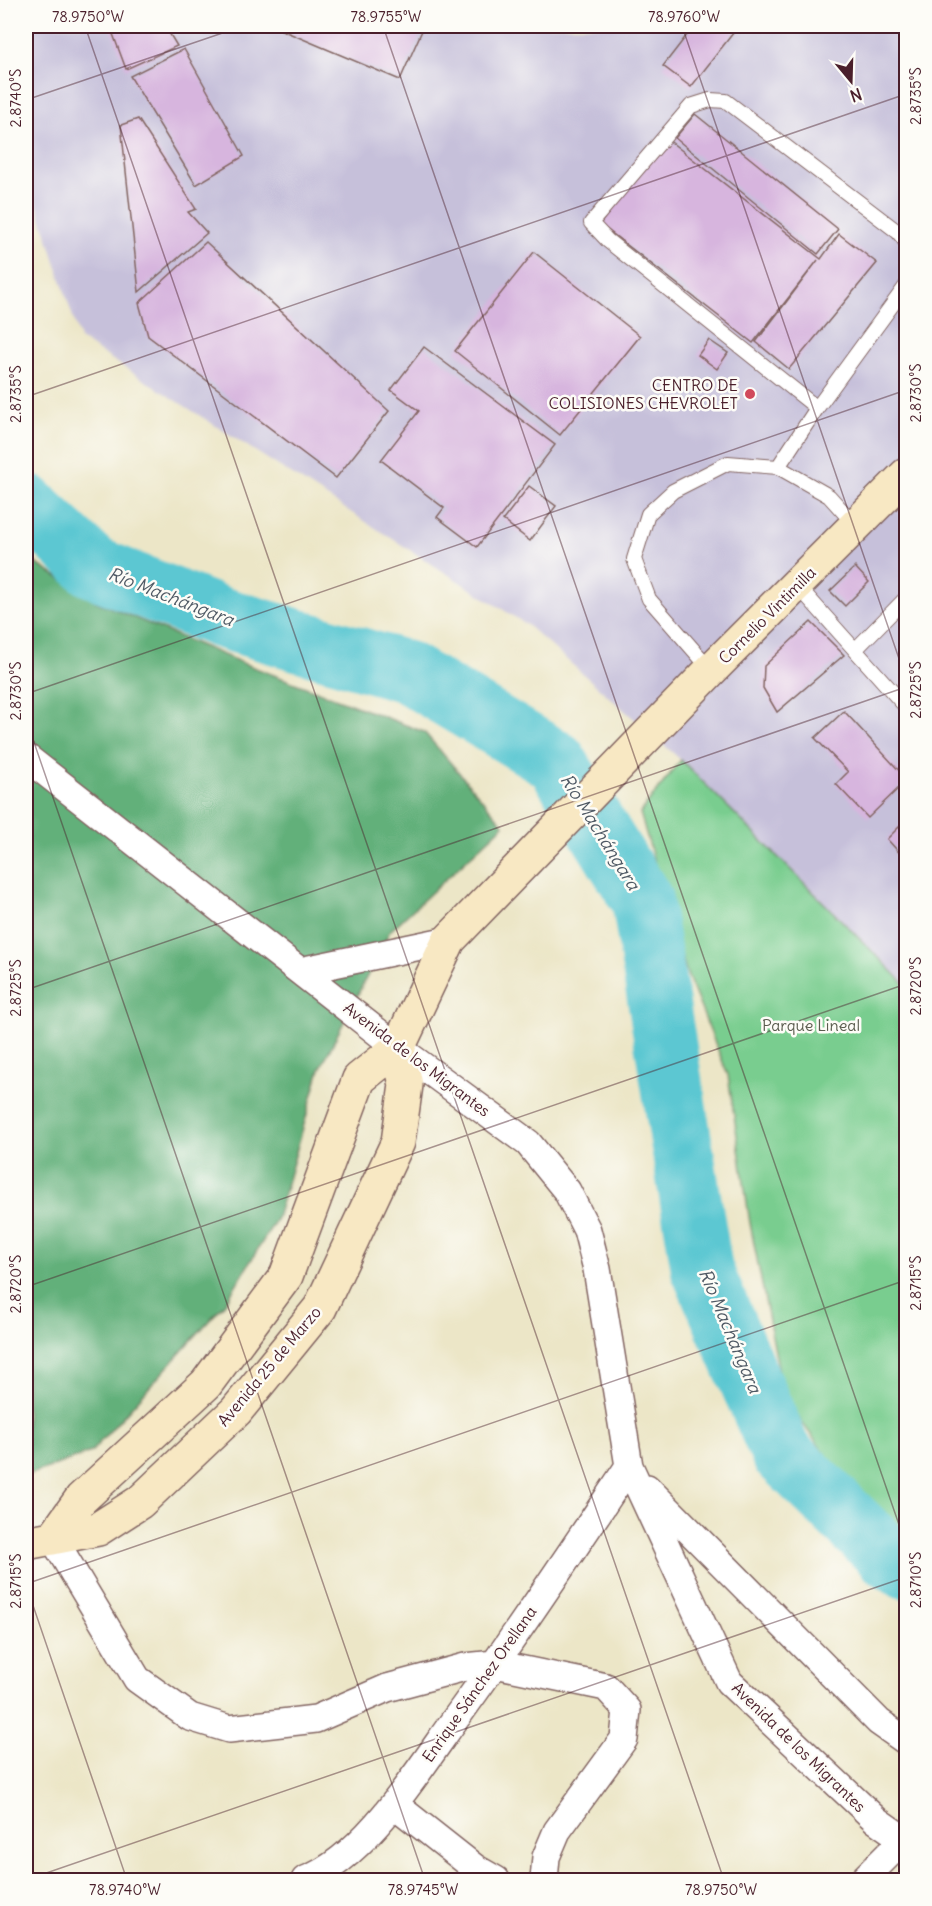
<svg xmlns="http://www.w3.org/2000/svg" width="932" height="1906" viewBox="0 0 932 1906" font-family="Delius,sans-serif">
	<rect width="100%" height="100%" fill="#fdfcf7"/>
	<filter id="ink" filterUnits="userSpaceOnUse"><feTurbulence type="fractalNoise" baseFrequency=".0167" numOctaves="2"/><feDisplacementMap in="SourceGraphic" scale="12" xChannelSelector="R" yChannelSelector="G"/><feConvolveMatrix kernelMatrix="1 2 1 2 8 2 1 2 1" color-interpolation-filters="sRGB"/></filter>
	<filter id="wash" filterUnits="userSpaceOnUse"><feTurbulence type="fractalNoise" baseFrequency=".008" numOctaves="4" result="noise"/><feDisplacementMap in="SourceGraphic" scale="24" xChannelSelector="R" yChannelSelector="G"/><feGaussianBlur stdDeviation="1.35" result="paint"/><feColorMatrix in="noise" values="0 0 0 0 0 0 0 0 0 0 0 0 0 0 0 0 0 1.4 0 .05"/><feComposite in="paint" operator="in"/></filter>
	<g filter="url(#wash)">
		<rect width="100%" height="100%" fill="#ece6c7"/>
		<path fill="#c6c0da" d="M26,26H906V985L681,760L527,625L80,339L26,171Z"/>
		<path fill="#79cd8f" stroke="#62765d" stroke-width="1.5" d="M681,760L906,985V1535L844,1480L784,1398L750,1223L728,1075L687,974L640,813Z"/>
		<path fill="#62b07a" stroke="#566852" stroke-width="1.5" d="M26,557L97,602L245,664L424,732L504,825L390,931L320,1069L277,1218L225,1303L91,1452L26,1476Z"/>
		<g fill="none" stroke-linecap="round" stroke-linejoin="round">
			<path stroke="#5bc7d2" stroke-width="62" d="M26,504L93,567L222,618L407,672L556,761L642,900L702,1270L781,1453L887,1556L906,1568"/>
		</g>
		<g id="blocks">
			<path fill="#d7b5de" d="M110,26H165L177,46L126,69Z
				M272,26H424L400,80Z
				M694,26H733L737,28L691,87L663,66Z
				M184,49L244,156L196,185L130,76Z
				M695,114L838,229L818,254L675,138Z
				M138,119L196,209L188,212L207,233L139,292L121,125Z
				M667,139L821,259L839,234L877,263L789,369L756,342L818,260L753,343L600,224Z
				M206,242L389,411L336,478L148,336L139,303Z
				M534,252L640,336L560,435L455,351Z
				M709,340L728,353L717,369L698,355Z
				M424,347L555,445L477,547L437,517L444,508L381,460L419,411L391,390Z
				M529,486L556,506L530,541L503,520Z
				M855,567L869,582L845,606L830,591Z
				M811,622L844,655L777,712L763,688L764,666Z
				M844,711L906,778V781L868,818L836,784L848,772L815,738Z
				M906,820V860L887,839Z"/>
		</g>
	</g>
	<g filter="url(#ink)">
		<use href="#blocks" fill-opacity="0" stroke="#836562" stroke-width="1.5"/>
		<g fill="none" stroke-linecap="round" stroke-linejoin="round">
			<defs>
				<path id="service" d="M817,408L608,241L591,223L691,106L710,100L726,101L898,232L906,242
					M778,467L817,408L906,286
					M797,585L906,707
					M855,650L906,598
					M711,670L649,599L634,559L648,514L673,491L728,463L778,467L829,496L856,526"/>
				<path id="minor" d="M26,757L398,1048L528,1143L567,1191L587,1230L597,1269L629,1466L729,1682L876,1820L906,1841
					M300,971L449,940
					M647,1488L879,1722L906,1741
					M53,1538L137,1679L190,1717L229,1729L316,1719L387,1688L465,1667L495,1664L606,1687L627,1710L624,1739L557,1831L546,1857L544,1880
					M394,1804L475,1868L496,1880
					M305,1880C365,1858 419,1769 456,1718C516,1636 572,1551 629,1466
					M863,1880L903,1840L906,1845"/>
				<path id="secondary" d="M53,1538L81,1499L206,1384L286,1276L359,1079L398,1048L449,940L711,670L906,475
					M26,1543L98,1529L140,1502L236,1411L320,1308L398,1142L406,1085L398,1048"/>
			</defs>
			<use href="#service" stroke="#836562" stroke-width="16"/>
			<use href="#minor" stroke="#836562" stroke-width="30"/>
			<use href="#secondary" stroke="#836562" stroke-width="36"/>
			<use href="#service" stroke="#fff" stroke-width="14"/>
			<use href="#minor" stroke="#fff" stroke-width="27"/>
			<use href="#secondary" stroke="#f8e8c3" stroke-width="33"/>
		</g>
	</g>
	<path fill="none" stroke="#4a1f2b" stroke-width="1.5" stroke-opacity="0.45" d="M85,26L724,1880M383,26L906,1545M682,26L906,679M26,100L243,26M26,397L906,94M26,694L906,390M26,719L425,1880M26,990L906,687M26,1287L906,984M26,1584L906,1280M26,1585L127,1880M26,1880L906,1577M887,1880L906,1874"/>
	<circle fill="#d1495b" stroke="#fdfcf7" stroke-width="2" cx="750" cy="394" r="6"/>
	<g text-anchor="middle" stroke-width="5" stroke-linejoin="round" paint-order="stroke">
		<g font-size="16" fill="#4a1f2b" stroke="#fdfcf7" text-anchor="end">
			<text x="738" y="391">CENTRO DE<tspan x="738" dy="18">COLISIONES CHEVROLET</tspan></text>
		</g>
		<g font-size="16" fill="#4a1f2b" stroke="#fdfcf7">
			<text transform="translate(767 615) rotate(-45)" y="6">Cornelio Vintimilla</text>
			<text transform="translate(417 1059) rotate(37)" y="6">Avenida de los Migrantes</text>
			<text transform="translate(269 1366) rotate(-50)" y="6">Avenida 25 de Marzo</text>
			<text transform="translate(479 1684) rotate(-55)" y="6">Enrique Sánchez Orellana</text>
			<text transform="translate(799 1747) rotate(44)" y="6">Avenida de los Migrantes</text>
		</g>
		<g font-size="16" fill="#5a5c4e" stroke="#fdfcf7">
			<text x="811" y="1031">Parque Lineal</text>
		</g>
		<g font-size="18" font-style="italic" fill="#505a65" stroke="#fdfcf7">
			<text transform="translate(171 597) rotate(21)" y="6">Río Machángara</text>
			<text transform="translate(600 832) rotate(58)" y="6">Río Machángara</text>
			<text transform="translate(730 1331) rotate(67)" y="6">Río Machángara</text>
		</g>
	</g>
	<rect width="932" height="1906" fill="none" stroke="#fdfcf7" stroke-width="66"/>
	<g transform="translate(851 81) rotate(161)" stroke="#fdfcf7" stroke-width="4.5" paint-order="stroke">
	<path d="M0-4.5L10 22L0 15L-10 22Z" fill="#4a1f2b"/>
	<text y="-9" font-size="16" font-weight="bold" text-anchor="middle" fill="#4a1f2b">N</text>
	</g>
	<rect x="33" y="33" width="866" height="1840" fill="none" stroke="#4a1f2b" stroke-width="2"/>
	<g font-size="15" text-anchor="middle" fill="#4a1f2b">
		<text x="88" y="22">78.9750°W</text>
		<text x="386" y="22">78.9755°W</text>
		<text x="684" y="22">78.9760°W</text>
		<text transform="translate(916 96) rotate(-90)" y="5">2.8735°S</text>
		<text transform="translate(16 98) rotate(-90)" y="5">2.8740°S</text>
		<text transform="translate(916 393) rotate(-90)" y="5">2.8730°S</text>
		<text transform="translate(16 394) rotate(-90)" y="5">2.8735°S</text>
		<text transform="translate(916 690) rotate(-90)" y="5">2.8725°S</text>
		<text transform="translate(16 691) rotate(-90)" y="5">2.8730°S</text>
		<text transform="translate(916 986) rotate(-90)" y="5">2.8720°S</text>
		<text transform="translate(16 988) rotate(-90)" y="5">2.8725°S</text>
		<text transform="translate(916 1283) rotate(-90)" y="5">2.8715°S</text>
		<text transform="translate(16 1284) rotate(-90)" y="5">2.8720°S</text>
		<text transform="translate(916 1580) rotate(-90)" y="5">2.8710°S</text>
		<text transform="translate(16 1581) rotate(-90)" y="5">2.8715°S</text>
		<text x="125" y="1895">78.9740°W</text>
		<text x="423" y="1895">78.9745°W</text>
		<text x="721" y="1895">78.9750°W</text>
	</g>
</svg>
